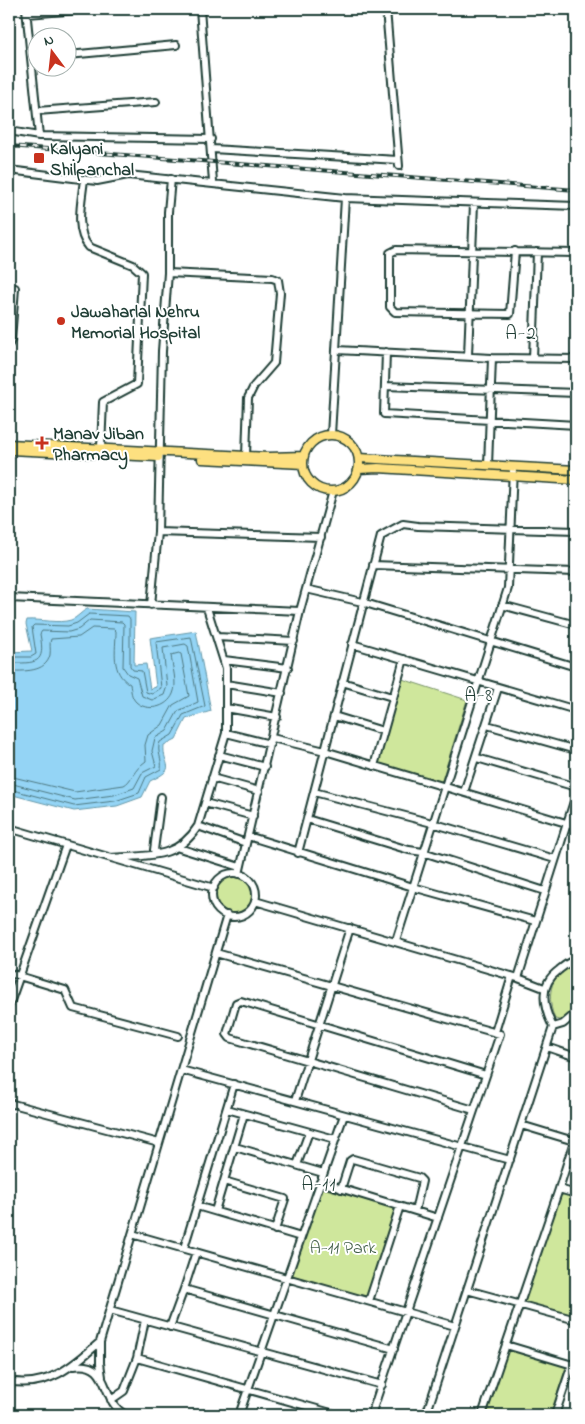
<svg xmlns="http://www.w3.org/2000/svg" width="585" height="1424" viewBox="0 0 585 1424" font-family="'Indie Flower',sans-serif">
	<rect width="100%" height="100%" fill="#fff"/>
	<filter id="ink" filterUnits="userSpaceOnUse"><feTurbulence type="fractalNoise" baseFrequency=".02" numOctaves="2"/><feDisplacementMap in="SourceGraphic" scale="10" xChannelSelector="R" yChannelSelector="G"/><feConvolveMatrix kernelMatrix="1 2 1 2 8 2 1 2 1" color-interpolation-filters="sRGB"/></filter>
	<g filter="url(#ink)">
		<path fill="#cfe79c" stroke="#779268" d="M402,679L467,700L441,783L376,764Z
			M215 895a19 19 0 1 1 38 0a19 19 0 1 1-38 0Z
			M572,968L576,969V1009C571,1017 565,1022 555,1019C547,1000 548,973 572,968Z
			M322,1188L398,1209L368,1298L291,1275Z
			M561,1192L576,1197V1317L522,1303Z
			M508,1349L566,1367L550,1415H487Z"/>
		<path fill="#94d4f5" stroke="#6598a8" d="M87,609L135,612L134,665L146,664L150,689L156,687L150,638L196,631L211,711L186,719L176,739L164,745C162,767 180,767 150,781L142,797L117,806L74,811L9,794V652L32,651L26,624L27,620C41,619 58,624 71,620C77,618 81,612 87,609Z"/>
		<g fill="none" stroke-linecap="round" stroke-linejoin="round">
			<path stroke="#4e7981" stroke-width="1" d="M9,657H31L36,654L32,627L34,625L68,626L77,623L89,614L128,616L130,619V666L133,670L142,671L146,692L152,694L161,688L156,642L191,637L205,706L183,715L172,735L160,742C156,752 163,759 161,769L146,777L139,793L115,801L74,806L9,789
				M9,663C36,663 46,665 40,634L42,631L69,632L79,629L90,620L122,622L124,624L123,667L128,674L137,678L142,696L152,700L164,695L167,686L163,648L185,644L188,646L198,702L178,711L167,731L155,738L152,751L156,766L142,773L134,788L114,795L75,800L9,783
				M9,671C23,671 46,673 50,655C51,649 49,644 51,639L79,637L92,628L114,629L116,631C116,650 110,673 130,684C131,690 131,697 136,702C147,712 167,708 173,694C178,683 172,667 171,655L179,653L181,654L189,696L173,705L162,725L148,735L145,745L146,761C134,769 131,782 124,785L75,792L9,776"/>
			<defs>
				<path id="minor" d="M26,9L39,136
					M200,9L213,182
					M386,9L399,166
					M27,14L91,9
					M68,55L176,45
					M37,111L156,102
					M9,131L39,136L211,139
					M212,149L398,160
					M9,170L97,181L128,175L345,198L576,206
					M84,179C82,200 74,230 89,247L133,265L142,273L137,384L103,402L101,447
					M515,251L510,314L395,312L390,307V253L396,250L576,253
					M168,273L272,278L278,280L280,293L274,363L254,386L248,398L246,456
					M9,344L11,340L15,288
					M337,350L492,358L576,359
					M386,352L384,414L576,425
					M468,356L474,203
					M533,358L537,252
					M385,386L576,393
					M331,435L345,198
					M488,466L492,358
					M158,532L162,351L168,273V212L171,179
					M373,565L576,572
					M306,589L362,602L576,667
					M9,598L300,611
					M151,605L158,532L321,537
					M502,605L576,625
					M217,637L294,641
					M352,644L576,710
					M224,660L288,668
					M342,682L392,697
					M226,684L282,693
					M226,708L277,717
					M334,716L383,731
					M487,725L576,750
					M226,733L270,744
					M272,738L325,751L576,826
					M219,755L265,767
					M477,758L576,787
					M374,766L404,659
					M212,778L259,791
					M314,792L432,823L555,859
					M464,792L498,688
					M205,803L253,816
					M307,819L409,850L423,852L545,891
					M198,826L246,843
					M9,828L214,888
					M248,836L413,887L535,921
					M179,848L240,867
					M298,853L381,536L403,524L418,526L576,531
					M157,854L154,850L161,797
					M111,858C147,855 177,860 198,826L226,733V668L207,608
					M212 895a22 22 0 1 1 44 0a22 22 0 1 1-44 0Z
					M239,874L300,611L333,491
					M255,901L518,978L544,988
					M396,941L508,588L513,468
					M216,953L500,1034L371,1415
					M9,973L65,990L73,1008L178,1036
					M518,978L576,795
					M9,1006L66,845
					M553,1027L563,1024L576,1013
					M495,1032L512,976
					M547,1047L576,1057
					M181,1070L510,1160
					M295,1101L350,928
					M9,1103L159,1143
					M227,1109L335,1139
					M474,1110L230,1038L227,1034L236,1003L241,1001L486,1075
					M521,1125L574,1141L559,1189L576,1194
					M235,1147L323,1173
					M297,1165L309,1132
					M224,1181L285,1199L275,1230
					M320,1182L438,1218
					M341,1189L350,1161L353,1159L419,1178L422,1181L415,1211
					M197,1206L301,1237
					M215,1211L244,1114
					M132,1234L455,1326
					M184,1248L234,1084
					M196,1252L184,1289L394,1349
					M467,1290L576,1320
					M369,1301L400,1206
					M110,1310L382,1385
					M170,1327L184,1289
					M100,1342V1363L102,1377
					M506,1345L576,1366
					M137,1358L338,1415
					M73,1366C113,1360 99,1402 126,1415
					M9,1381C47,1389 73,1366 100,1342L227,915
					M111,1400L124,1391L137,1358L145,1320
					M239,1415L344,1115
					M426,1415L553,1027C543,1007 538,985 559,970C564,966 569,961 576,960
					M482,1415L559,1189
					M555,1415L572,1364"/>
				<path id="major" d="M303 463a28 28 0 1 1 56 0a28 28 0 1 1-56 0Z
					M9,444L269,457L304,456
					M9,450L158,457
					M359,458L576,470
					M202,459L303,464
					M359,469L378,468L576,480"/>
			</defs>
			<use href="#minor" stroke="#1f3d34" stroke-width="10"/>
			<use href="#major" stroke="#1f3d34" stroke-width="11"/>
			<use href="#minor" stroke="#fff" stroke-width="6"/>
			<use href="#major" stroke="#fde080" stroke-width="8"/>
			<defs>
				<path id="rail" d="M9,146L576,190"/>
			</defs>
			<use href="#rail" stroke="#1f3d34" stroke-width="4"/>
			<use href="#rail" stroke="#fff" stroke-width="2" stroke-dasharray="5.5" stroke-linecap="butt"/>
		</g>
	</g>
	<g fill="#c8321e" stroke="#fff" stroke-width="2">
		<rect x="33" y="152" width="12" height="12" rx="2.5"/>
		<circle cx="61" cy="321" r="5"/>
		<path d="M39.5 435.5h5v5h5v5h-5v5h-5v-5h-5v-5h5z"/>
	</g>
	<g text-anchor="middle" stroke-width="4" stroke-linejoin="round" paint-order="stroke">
		<g font-size="18" font-weight="bold" fill="#1f3d34" stroke="#fff" text-anchor="start">
			<text x="50" y="154">Kalyani<tspan x="50" dy="21">Shilpanchal</tspan></text>
			<text x="71" y="317">Jawaharlal Nehru<tspan x="71" dy="21">Memorial Hospital</tspan></text>
			<text x="53" y="439">Manav Jiban<tspan x="53" dy="21">Pharmacy</tspan></text>
		</g>
		<g font-size="18" fill="#425f49" stroke="#fff">
			<text x="343" y="1253">A-11 Park</text>
		</g>
		<g font-size="19" letter-spacing="1" fill="#1f3d34" stroke="#fff">
			<text x="521" y="339">A-2</text>
			<text x="479" y="701">A-8</text>
			<text x="319" y="1190">A-11</text>
		</g>
	</g>
	<rect width="585" height="1424" fill="none" stroke="#fff" stroke-width="30"/>
	<rect x="15" y="15" width="555" height="1394" fill="none" stroke="#1f3d34" stroke-width="2" filter="url(#ink)"/>
	<g transform="translate(52 52) rotate(345)"><circle r="24" fill="#ffffff" stroke="#a5b1ae"/>
	<path d="M0-4L9 19L0 12L-9 19Z" fill="#c8321e"/>
	<text y="-8" font-size="14" font-weight="bold" text-anchor="middle" fill="#1f3d34">N</text>
	</g>
</svg>
